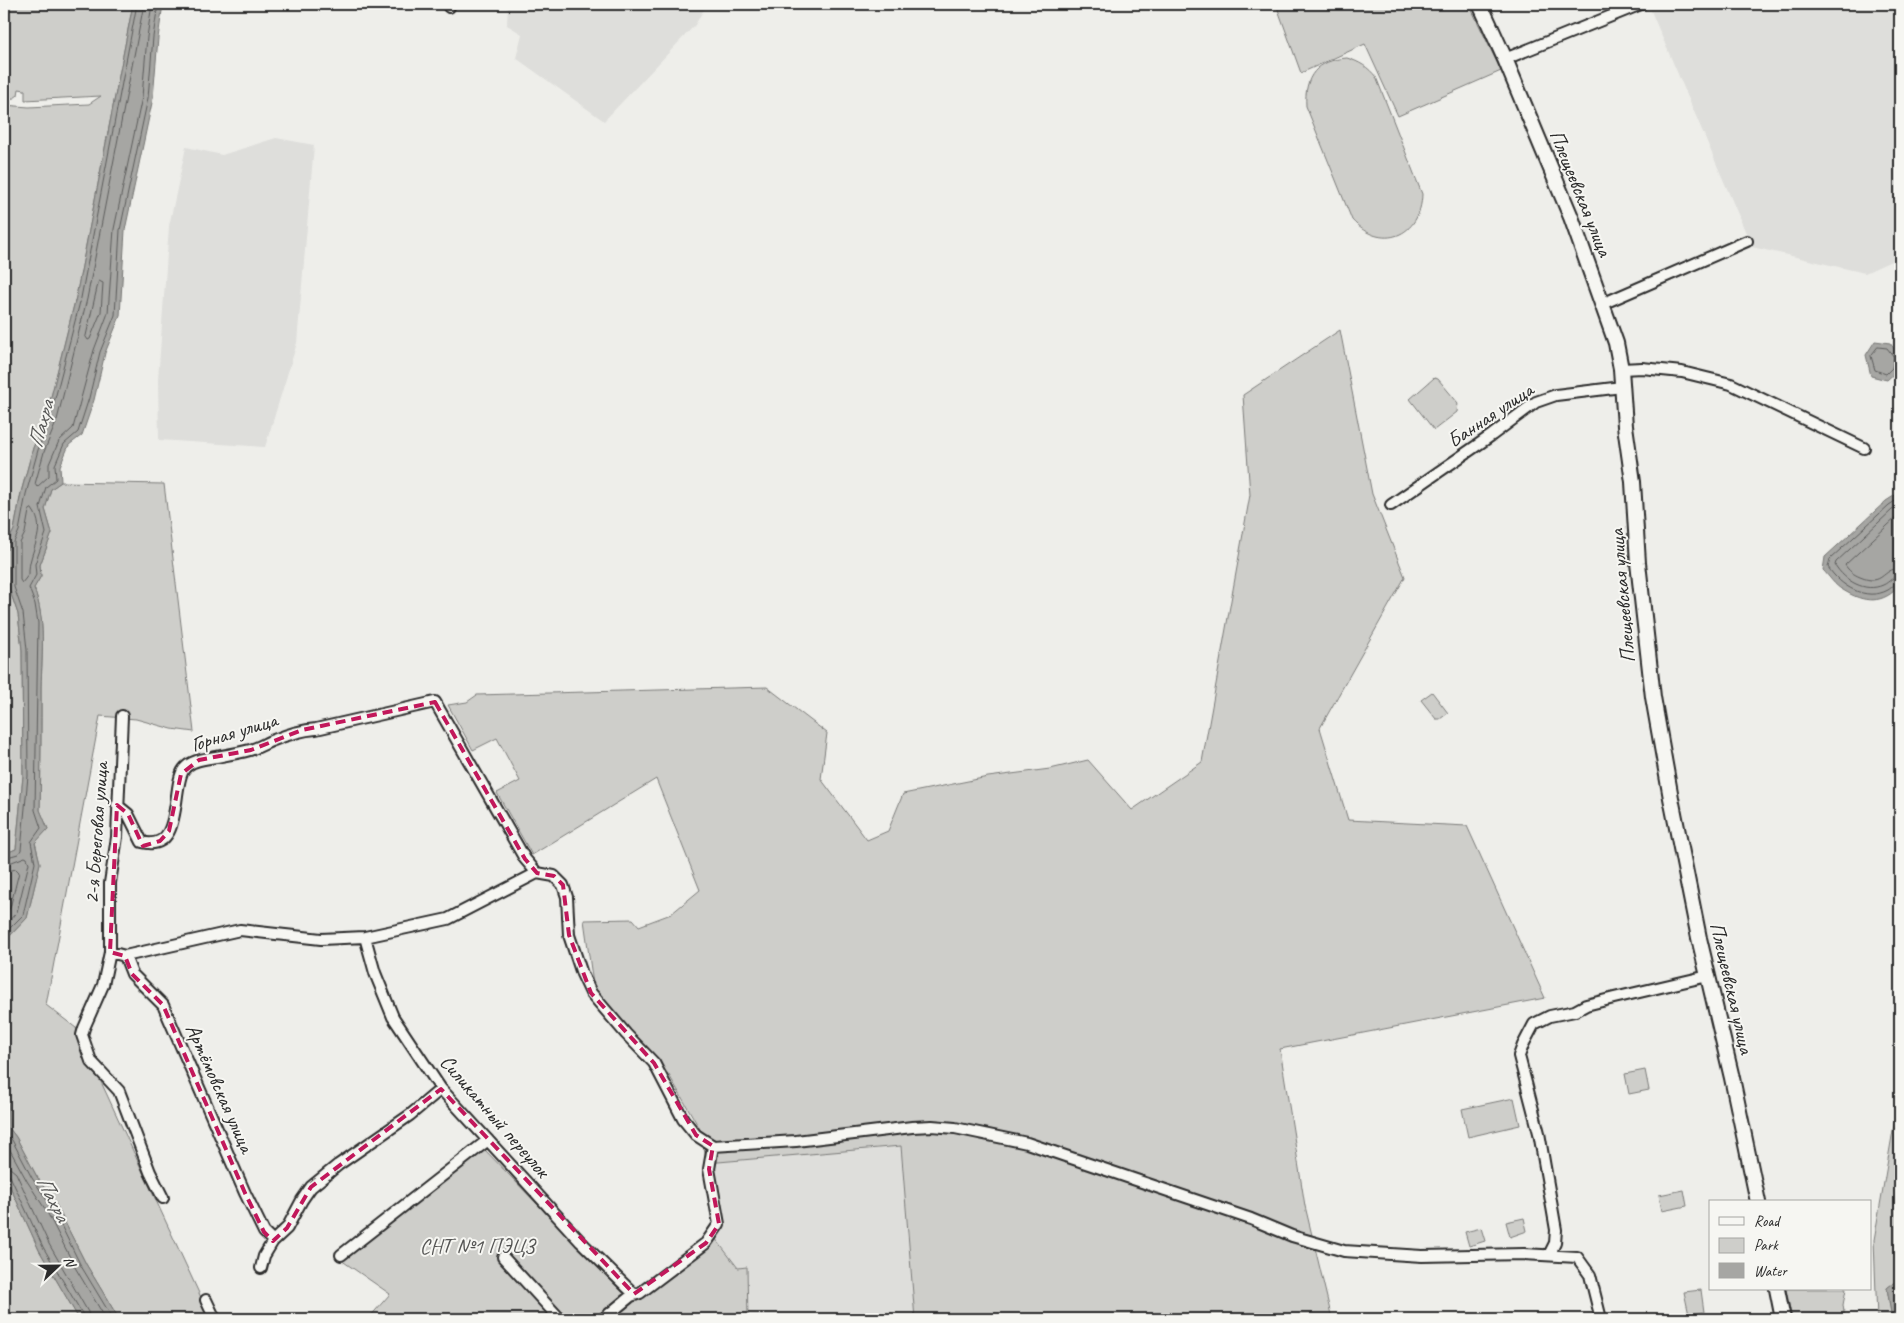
<svg xmlns="http://www.w3.org/2000/svg" width="1904" height="1323" viewBox="0 0 1904 1323" font-family="Caveat,sans-serif">
	<rect width="100%" height="100%" fill="#eeeeea"/>
	<filter id="ink" filterUnits="userSpaceOnUse"><feTurbulence type="fractalNoise" baseFrequency=".02" numOctaves="2"/><feDisplacementMap in="SourceGraphic" scale="10" xChannelSelector="R" yChannelSelector="G"/><feConvolveMatrix kernelMatrix="1 2 1 2 8 2 1 2 1" color-interpolation-filters="sRGB"/></filter>
	<g filter="url(#ink)">
		<path fill="#dededb" d="M508,4H707L695,25L604,121L516,58L522,34L507,25Z
			M1648,4H1900V257L1865,273L1752,247Z
			M276,138L314,145L297,343L265,447L159,440L158,380L169,226L186,147L222,155Z
			M901,1145L915,1319H748L747,1267L738,1268L715,1238L721,1224L707,1163Z"/>
		<path fill="#cececa" stroke="#7c7c7a" d="M4,4H133L76,297L46,417L33,448L21,492L14,530L9,540V588L18,614L22,650L23,776L16,849L4,854V105L29,107L89,104L101,96L25,100V90L19,89L18,95L14,98L4,99Z
			M1276,4H1469L1501,71L1398,116L1365,44L1301,73Z
			M1347,58C1360,62 1368,67 1376,77L1422,194C1421,237 1381,252 1352,220L1306,106C1304,76 1317,60 1347,58Z
			M1340,330L1372,494L1405,577L1320,728L1348,820L1467,826L1545,998L1280,1049L1305,1206L1332,1319H915L901,1146L707,1163L701,1131L669,1075L594,991L584,920L633,919L639,926L671,914L700,890L656,779L532,855L497,793L520,781L497,738L473,750L448,705L467,702L477,695L767,687L827,733L821,779L867,840L888,831L903,794L988,777L1050,769L1088,760L1132,810L1202,762L1250,495L1243,395Z
			M1434,378L1438,379L1458,403L1457,412L1434,430L1410,399Z
			M61,482L164,484L194,732L172,729L136,719L100,716L46,1005L76,1028L211,1319H119L86,1264L57,1207L36,1175L16,1137L9,1128L8,1103L4,1087V942L27,918L40,863L35,842L48,829L40,810C41,769 41,728 41,687C42,652 46,621 34,588L41,576L40,565L52,533L45,509L51,489Z
			M1432,692L1448,713L1440,719H1436L1421,700Z
			M1645,1070L1649,1090L1629,1094L1625,1074Z
			M1900,1090V1278L1887,1288L1892,1319H1877L1874,1240Z
			M1514,1098L1520,1125L1468,1137L1462,1109Z
			M484,1149L628,1298L638,1301L715,1238L738,1268L747,1267L748,1319H368L390,1294L341,1260Z
			M4,1173L39,1250L79,1319H8L4,1308Z
			M1684,1190L1687,1206L1662,1211L1659,1195Z
			M1524,1218L1527,1231L1510,1237L1506,1222Z
			M1481,1228L1485,1241L1469,1246L1465,1232Z
			M1786,1289H1846L1843,1305L1845,1319H1792Z
			M1701,1290L1704,1312L1689,1315L1684,1292Z"/>
		<path fill="#a6a6a3" stroke="#757573" d="M133,4H163L158,38L153,98L125,230L120,316L105,353L94,400L82,435L69,445L60,466L61,482L51,489L45,509L52,533L40,565L41,576L34,588C46,621 42,652 41,687C41,728 41,769 40,810L48,829L35,843L40,863L27,918L4,942V854L16,849L23,776L22,650L18,614L9,588V540L14,530L21,493L33,448L46,417L76,297Z
			M1875,341L1890,343L1898,354L1897,371L1887,380L1871,376L1866,355Z
			M1900,492V585C1883,605 1864,603 1843,590C1835,586 1829,576 1823,570L1825,557L1886,501Z
			M4,1087L8,1103L9,1128L16,1137L36,1175L57,1207L86,1264L119,1319H79L39,1250L4,1173Z
			M1900,1278V1319H1892L1887,1288Z"/>
		<g fill="none" stroke-linecap="round" stroke-linejoin="round">
			<path stroke="#5c5c5b" stroke-width="1" d="M144,4L87,299L57,420L44,452L35,484L37,487L49,476V464L59,441L73,428L94,350L108,313L114,229L142,97L147,37L152,4
				M99,281L103,283L101,312L90,339L88,340L86,337Z
				M1878,347L1887,348L1894,357L1892,368L1886,374L1875,370L1871,356Z
				M1900,498L1889,505L1830,559L1828,567C1840,586 1866,602 1888,590C1893,587 1894,583 1900,582
				M1900,505L1892,510L1836,562L1835,565C1845,581 1865,593 1883,585C1890,582 1892,576 1900,576
				M32,509C49,532 28,550 29,574L22,583L20,580V543L25,533L29,511Z
				M1900,514L1845,565C1849,571 1853,574 1860,577C1884,587 1881,569 1900,568
				M4,858L18,854L21,850L28,776L27,650L23,613L14,587V542L19,531L26,494L38,450L50,418L81,298L137,4
				M4,865L25,857L27,858L29,863L17,912L4,926
				M4,872L16,869L19,872L10,908L4,915
				M4,934L23,915L35,863L31,842L41,828L35,810L38,623L35,604L29,588L36,575L35,564L46,533L40,507L46,487L56,479L55,465L64,444L78,432L89,398L100,352L115,315L120,230L148,98L153,37L158,4
				M4,1112L5,1131L12,1140L32,1178L53,1209L81,1266L113,1319
				M4,1139L27,1181L47,1212L76,1269L106,1319
				M4,1167L10,1168L16,1173L49,1244L88,1312L90,1319
				M4,1173L10,1176L43,1247L83,1315V1319"/>
			<defs>
				<path id="street" d="M449,7L450,4
					M1505,59L1641,4
					M1602,304L1747,241
					M1621,369L1642,368L1682,372L1731,384L1864,448
					M1391,505L1492,435L1536,402L1556,395L1622,387
					M122,716L117,837L110,883V952L103,985L84,1028L82,1035L91,1061L119,1091L150,1172L163,1198
					M117,805L128,814L142,842C184,853 171,786 184,769C191,760 205,759 216,757C227,755 239,753 250,750C257,748 264,744 271,741C286,735 300,730 316,729L435,702L525,859L537,873
					M537,873L554,876L563,885L567,897L569,935L582,974L591,993L626,1034L654,1063L683,1119L696,1135L713,1146
					M365,937L375,973L393,1017L441,1089L581,1242L634,1294
					M110,952L125,956L240,930L321,939L365,937L448,919L537,873
					M125,956L132,974L163,1005L245,1193L264,1232L273,1241
					M713,1146L796,1141L912,1127L932,1126L955,1128L1027,1143L1251,1219L1292,1236L1344,1251L1422,1256L1524,1254L1577,1257L1590,1275L1601,1319
					M341,1255L488,1140
					M1549,1255L1555,1243L1556,1230L1552,1207L1539,1133L1519,1056L1523,1045L1534,1024L1550,1016L1575,1011L1586,1005L1614,998L1708,976
					M503,1257L560,1319
					M261,1268L264,1256L273,1241L287,1228L302,1200L311,1187L338,1165L410,1115L441,1089
					M206,1300L215,1319
					M603,1319L631,1296L640,1293L706,1243L719,1224L709,1169L713,1146"/>
				<path id="secondary" d="M1480,4L1505,59L1571,217L1616,343L1621,369L1625,426L1633,482L1638,563L1653,697L1671,798L1699,938L1732,1078L1758,1202
					M1777,1289L1783,1319"/>
			</defs>
			<use href="#street" stroke="#2b2b2b" stroke-width="14"/>
			<use href="#secondary" stroke="#2b2b2b" stroke-width="18"/>
			<use href="#street" stroke="#f6f6f2" stroke-width="10"/>
			<use href="#secondary" stroke="#f6f6f2" stroke-width="14"/>
		</g>
	</g>
	<path fill="none" stroke="#c2185b" stroke-width="4" stroke-dasharray="10 6" stroke-linejoin="round" d="M435,702L525,859L537,873L554,876L563,885L569,935L591,993L654,1063L696,1135L713,1146L709,1169L719,1224L706,1243L634,1294L441,1089L311,1187L287,1228L273,1241L264,1232L245,1193L163,1005L132,974L125,956L110,952L117,805L128,814L143,846L160,841L169,831L181,774L199,760L251,750L302,730Z"/>
	<g text-anchor="middle" stroke-width="4" stroke-linejoin="round" paint-order="stroke">
		<g font-size="21" fill="#2b2b2b" stroke="#f6f6f2">
			<text transform="translate(1581 193) rotate(68)" y="7">Плещеевская улица</text>
			<text transform="translate(1490 415) rotate(-34)" y="7">Банная улица</text>
			<text transform="translate(1622 596) rotate(-95)" y="7">Плещеевская улица</text>
			<text transform="translate(234 732) rotate(-17)" y="7">Горная улица</text>
			<text transform="translate(96 833) rotate(-86)" y="7">2-я Береговая улица</text>
			<text transform="translate(1732 988) rotate(77)" y="7">Плещеевская улица</text>
			<text transform="translate(220 1088) rotate(66)" y="7">Артёмовская улица</text>
			<text transform="translate(495 1116) rotate(49)" y="7">Силикатный переулок</text>
		</g>
		<g font-size="21" fill="#545453" stroke="#f6f6f2">
			<text x="477" y="1253">СНТ №1 ПЭЦЗ</text>
		</g>
		<g font-size="22" font-style="italic" fill="#565655" stroke="#f6f6f2">
			<text transform="translate(40 424) rotate(-75)" y="8">Пахра</text>
			<text transform="translate(54 1198) rotate(63)" y="8">Пахра</text>
		</g>
	</g>
	<rect width="1904" height="1323" fill="none" stroke="#f6f6f2" stroke-width="20"/>
	<rect x="10" y="10" width="1884" height="1303" fill="none" stroke="#2b2b2b" stroke-width="2" filter="url(#ink)"/>
	<rect x="1709" y="1200" width="162" height="90" fill="#f6f6f2" stroke="#a5a5a2"/>
	<rect x="1719" y="1217" width="25" height="8" fill="#f6f6f2" stroke="#a5a5a2"/>
	<text x="1754" y="1226" font-size="15" fill="#2b2b2b">Road</text>
	<rect x="1719" y="1238" width="25" height="15" fill="#cececa" stroke="#a5a5a2"/>
	<text x="1754" y="1250" font-size="15" fill="#2b2b2b">Park</text>
	<rect x="1719" y="1263" width="25" height="15" fill="#a6a6a3" stroke="#a5a5a2"/>
	<text x="1754" y="1276" font-size="15" fill="#2b2b2b">Water</text>
	<g transform="translate(58 1266) rotate(68)" stroke="#f6f6f2" stroke-width="4" paint-order="stroke">
	<path d="M0-4L9 19L0 12L-9 19Z" fill="#2b2b2b"/>
	<text y="-8" font-size="14" font-weight="bold" text-anchor="middle" fill="#2b2b2b">N</text>
	</g>
</svg>
